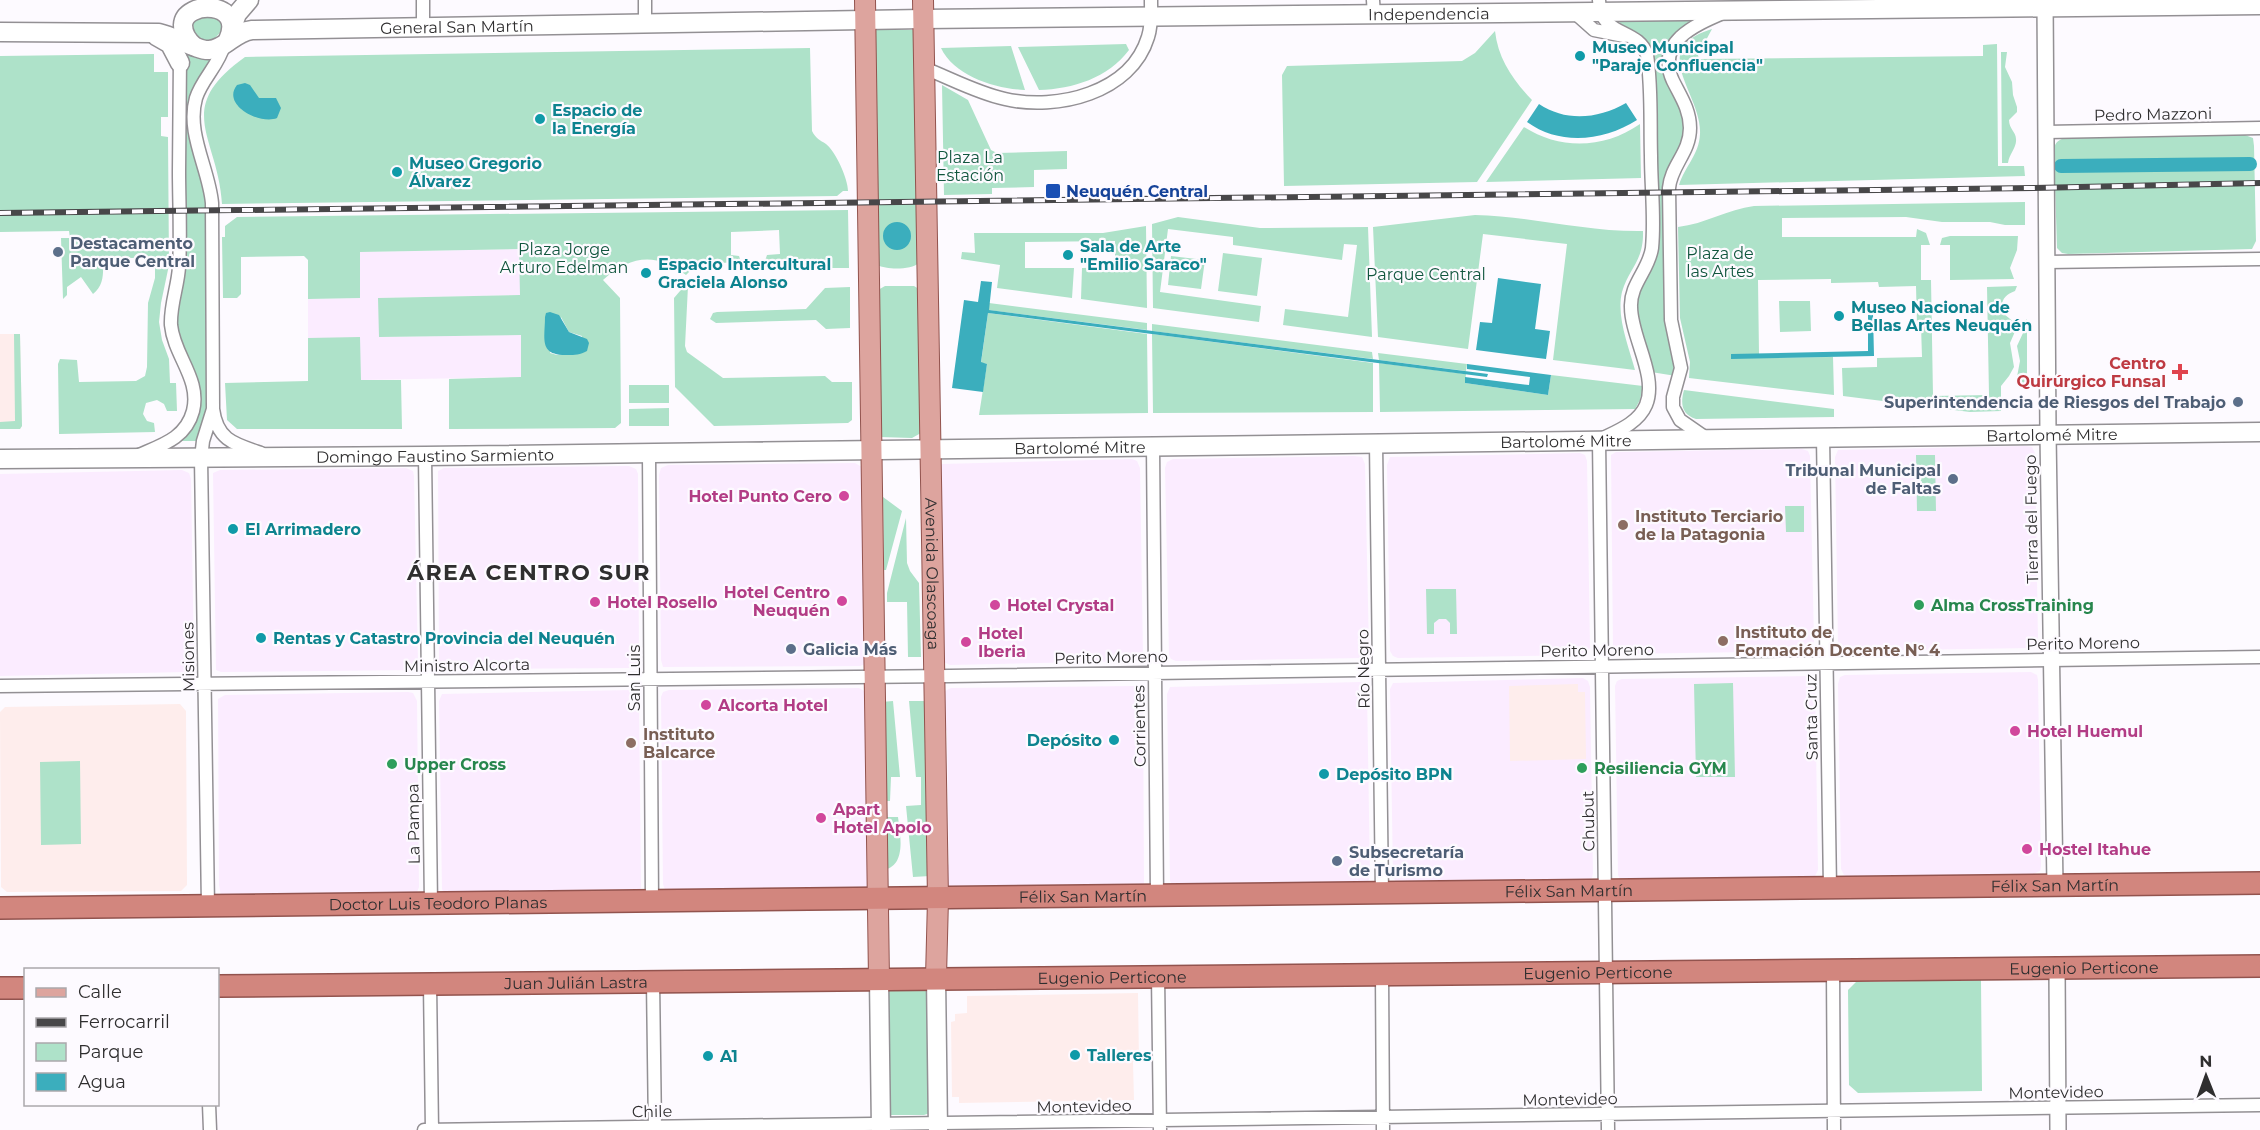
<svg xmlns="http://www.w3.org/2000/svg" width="2260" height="1130" viewBox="0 0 2260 1130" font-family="Montserrat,sans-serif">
	<rect width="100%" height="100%" fill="#fdfaff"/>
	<path fill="#fbecff" d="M520,249V295L379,298V337L521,335L522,377L361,380L308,338V299L360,298L359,252Z
		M2025,446L2032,447L2035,453L2038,640L2036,645L2030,648L1846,651L1840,649L1838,645L1835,457L1838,450Z
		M1802,449L1808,451L1810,456L1814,643L1812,648L1807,651L1621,654L1616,652L1613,648L1611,455L1616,452Z
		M1580,453L1585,455L1587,461L1590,647L1588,653L1584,655L1398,658L1393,656L1390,651L1387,465L1390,457Z
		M1354,456L1362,457L1365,464L1369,650L1367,655L1362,658L1176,661L1171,659L1169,655L1165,468L1167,462L1173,459Z
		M1132,459L1137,461L1140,468L1143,656L1141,659L1134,661L950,665L944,662L940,467L942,464Z
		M855,463L862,467L865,664L860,666L663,667L661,660L659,475L661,468L668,465Z
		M629,466L636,469L638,474L639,662L638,666L630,668L445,669L441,668L439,662L438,471L444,468Z
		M406,468L413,471L414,476L418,662L416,668L412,670L221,672L216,670L213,473L220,470Z
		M182,470L189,473L191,479L194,664L192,670L185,672L0,676V474Z
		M2031,672L2037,675L2038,680L2041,866L2040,871L2033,874L1849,877L1844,875L1841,869L1838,684L1840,677L1845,675Z
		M1808,676L1813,678L1815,684L1818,870L1815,876L1811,878L1620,879L1618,875L1615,686L1617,681L1622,679Z
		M1583,678L1588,681L1590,687L1593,873L1592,878L1588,880L1396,882L1393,877L1390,689L1393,683Z
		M1360,682L1365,684L1367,690L1370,876L1368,882L1173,886L1170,881L1167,694L1170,687Z
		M1134,686L1140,688L1143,694L1144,885L1141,887L946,888L945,868L949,864L947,731L943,726L945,691L951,688Z
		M859,688L866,692L868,889L665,890L663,884L661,697L663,692L669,690Z
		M632,690L636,692L639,700L641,888L639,892L444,893L442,889L439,701L442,694Z
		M408,692L413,693L417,701L419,887L417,892L413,894L221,896L219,885L218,699L225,695Z"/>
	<path fill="#feedec" d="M0,334H20L22,426L20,429H0Z
		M1578,684V692H1585L1586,759L1510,761L1509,686Z
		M180,704L186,711L187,885L181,891L7,892L1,887L0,712L5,707Z
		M1138,993L1139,1062H1133L1134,1100L959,1103V1097H952L951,1022L955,1021V1014L967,1013V996Z"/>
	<path fill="#aee2c9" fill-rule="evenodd" d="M207,10L224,24C216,49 192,44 193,21Z
		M1699,20L1670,45L1684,112L1686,135L1670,170L1676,376L1651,372L1636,318L1635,301L1650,269L1652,54C1647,31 1633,35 1618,24L1621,21Z
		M878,29L914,30L919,263C911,270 887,270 877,265L873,33Z
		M1712,29L1698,55L1699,59L1983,56V45L1997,44L1998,166H2024L2025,176L1679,185C1685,166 1699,155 1700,134C1702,93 1646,49 1712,29Z
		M1495,31C1498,59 1513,80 1532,100L1477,182L1284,186L1282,75L1287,66L1462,61L1475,53Z
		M1126,44L1129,50C1108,78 1073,89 1039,90L1018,47Z
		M1011,46L1025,90C996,89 954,76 941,48Z
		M810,48L812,131C816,139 820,140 826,144C836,152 848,179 848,191H843L837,196L222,204C218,136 172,109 245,57Z
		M2001,52H2007L2005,67L2012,82L2013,95L2017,107V112L2009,120C2009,129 2016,132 2016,139C2017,147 2009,154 2008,163H2002Z
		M154,54V72H168V117H161V136L168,137L169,265L161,303L159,322L162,340L169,359L170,383H176L177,411H167L164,404L157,400L146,403L143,414L147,421L154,423L155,432L59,434L58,364L60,359L77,360L79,382L136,381L145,376L147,367L148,303L155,278V258H103C103,272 105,284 93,294L81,277L67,287V295L63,299L61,238H70L69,231L0,232V56Z
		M186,54L202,59H215L196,91L206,185L209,393L206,413L197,441H179L195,419L175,324L182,83Z
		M942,85L968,100L991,150L997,153L1067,151V169L1034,170V187L992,188V194L944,195Z
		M1640,124L1641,178L1486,182L1524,127C1560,150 1604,149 1640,124Z
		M2245,135L2253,138L2254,146L2256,241L2252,249L2068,254L2062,253L2057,248L2054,152C2054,144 2057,140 2065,138Z
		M2025,202V225H2005L1990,222H1942L1906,217L1782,218V237H1916L1917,229L1926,233L1930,245H1921V280H1931L1933,396L1989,395L1987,287L2017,286L2015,291C2004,295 1999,302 2004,314L2015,323L2017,327L2010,343L2014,367L2009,376L2001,386V411L1970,412L1843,396L1842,368L1877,367V358L1922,357L1921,326H1917L1916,286L1879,287L1878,282L1831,283V279L1758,280L1759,354H1731V358L1833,357L1834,395L1689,378L1690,362L1680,318L1678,227C1705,224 1728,209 1754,206Z
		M848,210L849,268H805L795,260L765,261L767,255L780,254L779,230L731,232V255L739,256L741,262L697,264L686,275C657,252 630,255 603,280L620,298L621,423L615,428L449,429V379L521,377V335L379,337L378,298L520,295L519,249L360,252V298L308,299V260L304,256L241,257V294L237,298H223L222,237H225V226L237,217ZM561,317L569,332L582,336L579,354L557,355L550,353Z
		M1475,215C1531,216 1586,232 1643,231C1644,261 1629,268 1622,292C1616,317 1629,347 1635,370L1553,360L1567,244L1483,234L1468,349L1378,337L1373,227Z
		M1178,217L1260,228L1368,227L1372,337L1283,325L1285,309L1348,317L1357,245L1344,244L1342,260L1233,245V237L1168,229L1160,292L1261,306L1259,322L1153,308L1152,224Z
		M1146,226L1147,308L1081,299L1082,268L1115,267V241L1025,242V268H1074L1072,298L997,288L1000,265L961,259L962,252L975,253L974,233H1103Z
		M1950,236H2018L2017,250L2010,268L2014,279L1950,280V245H1940L1942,238Z
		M1223,253L1262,258L1257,296L1218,291Z
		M1171,256L1205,260L1201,289L1168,285Z
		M686,284L688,286L685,346L687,352L723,378L825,376L832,382H852V420L848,423L714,426L675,387L674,298Z
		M885,286H914L919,289L921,433L912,438L880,437L878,290Z
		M850,287V328L826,329L816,320L716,323L710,319L713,313L717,312L806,309L825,288Z
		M1779,301H1810L1811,331L1780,332Z
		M989,303L1147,323V330L988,310Z
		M988,313L1147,334L1148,413L979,415L987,364L981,363Z
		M2027,319V389L2018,387L2016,382L2020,361L2017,346L2023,333V324Z
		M1152,324L1372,352L1373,359L1152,331Z
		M14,334H20L22,426L20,429H0V422L15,421Z
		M1152,334L1373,363V412L1153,413Z
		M360,337L361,380H401L402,429H237L227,420L225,383L308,381V338Z
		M1378,353L1467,364L1466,371L1379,360Z
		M1379,363L1466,374L1465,383L1548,395L1551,375L1643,386L1640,400L1635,409L1380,412Z
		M629,385H669V403H629Z
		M1684,390L1834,409V417L1696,419C1682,415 1680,404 1684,390Z
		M669,408V426H629V409Z
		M1916,455H1935L1936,511H1917Z
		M883,497L902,511L886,570H884Z
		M1785,506H1804V532H1786Z
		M906,518L907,563L910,571L919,583L921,657H908L907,602H887V593Z
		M1426,589H1456L1457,634H1450V623L1446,619H1439L1434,623V634H1427Z
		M1733,683L1735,777H1696L1694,684Z
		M893,701L900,777H891L890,801H883L881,702Z
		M909,701H927L930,876L913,877L906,806L921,805V777H916Z
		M80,761L81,844L41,845L40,762Z
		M883,817H898C900,834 907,865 884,870Z
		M1981,980L1982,1091L1858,1093L1849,1085L1848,990L1856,982Z
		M928,989L930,1113L924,1115H889L887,990Z"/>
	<path fill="#3baebd" d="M245,83L250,85L259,98H276L281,108L277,118C260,125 221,105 237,85Z
		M1626,103L1637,120C1604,141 1560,146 1527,122L1539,104C1566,122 1598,119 1626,103Z
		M883 236a14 14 0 1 1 28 0a14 14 0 1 1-28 0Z
		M1498,278L1541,284L1535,329L1550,331L1546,359L1476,350L1480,322L1492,323Z
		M981,281L992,282L989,310L1488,374L1487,377L988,313L981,362L987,364L983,392L952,388L964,300L978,302Z
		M550,312L559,315L569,332L587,339L589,343L587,351C580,355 575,355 568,355C538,356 545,339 545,317L546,313Z
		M1873,314L1874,356L1731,359V354L1868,351V315Z
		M1467,364L1551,375L1548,395L1465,383V377L1529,385L1530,377L1467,369Z"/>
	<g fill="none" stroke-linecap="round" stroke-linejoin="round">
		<path stroke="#3baebd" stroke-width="14" d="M2061,166L2250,164"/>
		<defs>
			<path id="minor" d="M423,0V27
				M645,0V24
				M1373,0L1374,16
				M1599,0C1600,38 1638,27 1647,55C1652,88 1650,123 1651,156C1651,186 1655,218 1652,248C1649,270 1630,284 1631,307C1631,337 1658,376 1646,405C1638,424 1615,432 1599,440L1608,1130
				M1576,14L1594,30L1624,36
				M224,45C219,65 202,79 196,98C186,133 209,169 212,203L213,409C217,440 234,444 261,453
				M924,68C950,78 977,93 1005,99C1057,111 1131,93 1148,37C1152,25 1151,12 1151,0
				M2046,132L2260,128
				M2046,262L2260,259
				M1823,437L1830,888
				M1706,438L1680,420L1673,407V397L1681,368L1671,320L1669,188C1671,165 1690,153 1690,128C1690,110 1681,97 1673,81C1655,42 1695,25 1723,13
				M1376,443L1382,894
				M1153,446L1157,896
				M649,453L652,902
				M139,455C162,445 186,438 193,411C201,379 174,356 171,325C170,305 178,286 179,267C181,235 179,203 179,171C179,133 180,95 180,57
				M425,456L431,904
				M0,686L950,676L2260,657
				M208,906L201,458L203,441L213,409
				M1833,969L1834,1130
				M1382,973L1383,1130
				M1158,975L1160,1130
				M653,981L655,1130
				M430,984L432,1130
				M209,1104L210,1130
				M424,1130L2260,1105"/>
			<path id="tertiary" d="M2045,0L2048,434L2055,886
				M2057,968L2058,1130"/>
			<g id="secondary">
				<path d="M232,27L237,14L249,0"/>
				<path id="s1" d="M0,32L159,33C174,36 198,51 209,50C226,49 234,32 252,30L923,19L2260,5"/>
				<path d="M156,36L170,44L180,63"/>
				<path d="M194,46C187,40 183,34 183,25C184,0 246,0 228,40"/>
				<path id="s2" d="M0,459L425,456L2260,432"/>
				<path d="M936,977L938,1130"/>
				<path d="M879,979L881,1130"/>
			</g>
			<g id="primary">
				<path d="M865,0L879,979"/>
				<path id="s3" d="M923,0L938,899L936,977"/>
			</g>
			<g id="trunk">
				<path id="s4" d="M0,908L2260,883"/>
				<path id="s5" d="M218,986L2260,966"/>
				<path d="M0,988H26"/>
			</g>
		</defs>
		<use href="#minor" stroke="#939094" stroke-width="15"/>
		<use href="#tertiary" stroke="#939094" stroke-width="18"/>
		<use href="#secondary" stroke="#939094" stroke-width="21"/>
		<use href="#primary" stroke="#92534e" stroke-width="22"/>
		<use href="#trunk" stroke="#92534e" stroke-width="24"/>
		<use href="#minor" stroke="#fff" stroke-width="12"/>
		<use href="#tertiary" stroke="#fff" stroke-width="15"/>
		<use href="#secondary" stroke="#fff" stroke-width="18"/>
		<use href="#primary" stroke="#dda49e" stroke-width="20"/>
		<use href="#trunk" stroke="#d2867e" stroke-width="21"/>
		<defs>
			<path id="rail" d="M0,213L2034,188L2260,183"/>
		</defs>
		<use href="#rail" stroke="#484749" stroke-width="6"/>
		<use href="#rail" stroke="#fdfaff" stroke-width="4" stroke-dasharray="11" stroke-linecap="butt"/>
	</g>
	<g fill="#0f9aa8" stroke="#fdfaff" stroke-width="2">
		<circle cx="1580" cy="56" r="6"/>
		<circle cx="540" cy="119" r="6"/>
		<circle cx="397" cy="172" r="6"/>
		<circle cx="1068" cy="255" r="6"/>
		<circle cx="646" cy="273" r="6"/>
		<circle cx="1839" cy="316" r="6"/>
		<circle cx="233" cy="529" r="6"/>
		<circle cx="261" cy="638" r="6"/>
		<circle cx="1114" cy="740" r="6"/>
		<circle cx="1324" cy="774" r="6"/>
		<circle cx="1075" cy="1055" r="6"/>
		<circle cx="708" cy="1056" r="6"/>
	</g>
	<rect fill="#1a4fb4" stroke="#fdfaff" stroke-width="2" x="1045" y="183" width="16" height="16" rx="3"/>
	<g fill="#5c6f8a" stroke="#fdfaff" stroke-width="2">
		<circle cx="58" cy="252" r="6"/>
		<circle cx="2238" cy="402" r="6"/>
		<circle cx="1953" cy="479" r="6"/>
		<circle cx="791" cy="649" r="6"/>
		<circle cx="1337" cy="861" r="6"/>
	</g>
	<path fill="#e0444e" stroke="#fdfaff" stroke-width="2" d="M2177 363h6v6h6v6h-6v6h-6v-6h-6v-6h6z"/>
	<g fill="#d1479c" stroke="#fdfaff" stroke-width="2">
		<circle cx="844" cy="496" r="6"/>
		<circle cx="842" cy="601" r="6"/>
		<circle cx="595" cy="602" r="6"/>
		<circle cx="995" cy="605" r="6"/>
		<circle cx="966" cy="642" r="6"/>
		<circle cx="706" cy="705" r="6"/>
		<circle cx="2015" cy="731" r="6"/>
		<circle cx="821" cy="818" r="6"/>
		<circle cx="2027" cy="849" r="6"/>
	</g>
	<g fill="#8d6e63" stroke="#fdfaff" stroke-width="2">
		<circle cx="1623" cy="525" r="6"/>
		<circle cx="1723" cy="641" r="6"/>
		<circle cx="631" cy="743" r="6"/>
	</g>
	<g fill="#2e9e5b" stroke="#fdfaff" stroke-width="2">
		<circle cx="1919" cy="605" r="6"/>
		<circle cx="392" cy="764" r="6"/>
		<circle cx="1582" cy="768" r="6"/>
	</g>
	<g text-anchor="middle" stroke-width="4.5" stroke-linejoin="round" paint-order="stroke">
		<g font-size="16" fill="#2f2e2f" stroke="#fdfaff">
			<text dy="6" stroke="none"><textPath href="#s1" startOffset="1437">Independencia</textPath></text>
			<text dy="6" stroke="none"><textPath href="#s1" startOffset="465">General San Martín</textPath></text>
			<text transform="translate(2153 114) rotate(-1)" y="6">Pedro Mazzoni</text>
			<text dy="6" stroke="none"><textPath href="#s2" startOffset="2052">Bartolomé Mitre</textPath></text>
			<text dy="6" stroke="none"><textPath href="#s2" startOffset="1566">Bartolomé Mitre</textPath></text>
			<text dy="6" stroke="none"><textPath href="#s2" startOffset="1080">Bartolomé Mitre</textPath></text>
			<text dy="6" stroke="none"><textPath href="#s2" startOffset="435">Domingo Faustino Sarmiento</textPath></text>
			<text transform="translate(2031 519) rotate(-91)" y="6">Tierra del Fuego</text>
			<text dy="6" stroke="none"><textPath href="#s3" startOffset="574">Avenida Olascoaga</textPath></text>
			<text transform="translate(2083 643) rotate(-1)" y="6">Perito Moreno</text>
			<text transform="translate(1597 650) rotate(-1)" y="6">Perito Moreno</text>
			<text transform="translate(188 657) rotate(-91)" y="6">Misiones</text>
			<text transform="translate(1111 657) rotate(-1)" y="6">Perito Moreno</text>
			<text transform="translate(467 665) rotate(-1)" y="6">Ministro Alcorta</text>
			<text transform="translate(1363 669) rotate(-91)" y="6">Río Negro</text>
			<text transform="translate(634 678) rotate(-90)" y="6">San Luis</text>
			<text transform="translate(1811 717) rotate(-91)" y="6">Santa Cruz</text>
			<text transform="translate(1139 726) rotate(-91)" y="6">Corrientes</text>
			<text transform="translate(1588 821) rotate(-91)" y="6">Chubut</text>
			<text transform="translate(413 824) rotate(-91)" y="6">La Pampa</text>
			<text dy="6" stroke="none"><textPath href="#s4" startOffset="2055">Félix San Martín</textPath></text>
			<text dy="6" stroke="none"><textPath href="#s4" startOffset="1569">Félix San Martín</textPath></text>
			<text dy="6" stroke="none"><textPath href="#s4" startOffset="1083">Félix San Martín</textPath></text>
			<text dy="6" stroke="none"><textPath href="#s4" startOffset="438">Doctor Luis Teodoro Planas</textPath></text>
			<text dy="6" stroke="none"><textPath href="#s5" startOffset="1866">Eugenio Perticone</textPath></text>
			<text dy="6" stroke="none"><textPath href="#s5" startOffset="1380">Eugenio Perticone</textPath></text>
			<text dy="6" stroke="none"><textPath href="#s5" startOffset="894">Eugenio Perticone</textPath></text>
			<text dy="6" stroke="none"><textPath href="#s5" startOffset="358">Juan Julián Lastra</textPath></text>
			<text transform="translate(2056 1092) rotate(-1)" y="6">Montevideo</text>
			<text transform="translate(1570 1099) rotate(-1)" y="6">Montevideo</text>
			<text transform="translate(1084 1106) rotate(-1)" y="6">Montevideo</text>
			<text transform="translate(652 1111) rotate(-1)" y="6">Chile</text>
		</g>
		<g font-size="16" font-weight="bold" fill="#0d838f" stroke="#fdfaff" text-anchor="start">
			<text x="1592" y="53">Museo Municipal<tspan x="1592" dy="18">"Paraje Confluencia"</tspan></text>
			<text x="552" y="116">Espacio de<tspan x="552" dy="18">la Energía</tspan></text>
			<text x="409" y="169">Museo Gregorio<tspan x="409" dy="18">Álvarez</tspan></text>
			<text x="1080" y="252">Sala de Arte<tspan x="1080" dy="18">"Emilio Saraco"</tspan></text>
			<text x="658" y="270">Espacio Intercultural<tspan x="658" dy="18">Graciela Alonso</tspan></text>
			<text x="1851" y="313">Museo Nacional de<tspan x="1851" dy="18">Bellas Artes Neuquén</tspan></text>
			<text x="245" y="535">El Arrimadero</text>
			<text x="273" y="644">Rentas y Catastro Provincia del Neuquén</text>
			<text x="1102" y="746" text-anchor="end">Depósito</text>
			<text x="1336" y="780">Depósito BPN</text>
			<text x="1087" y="1061">Talleres</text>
			<text x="720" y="1062">A1</text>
		</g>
		<g font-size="16" fill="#11563e" stroke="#fdfaff">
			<text x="970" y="163">Plaza La<tspan x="970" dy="18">Estación</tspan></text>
			<text x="564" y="255">Plaza Jorge<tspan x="564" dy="18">Arturo Edelman</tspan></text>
			<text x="1720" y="259">Plaza de<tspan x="1720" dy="18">las Artes</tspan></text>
			<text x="1426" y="280">Parque Central</text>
		</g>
		<g font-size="16" font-weight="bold" fill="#164399" stroke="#fdfaff" text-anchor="start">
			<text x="1066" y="197">Neuquén Central</text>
		</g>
		<g font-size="16" font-weight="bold" fill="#4e5e75" stroke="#fdfaff" text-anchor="start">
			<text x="70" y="249">Destacamento<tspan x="70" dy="18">Parque Central</tspan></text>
			<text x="2226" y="408" text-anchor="end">Superintendencia de Riesgos del Trabajo</text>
			<text x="1941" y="476" text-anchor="end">Tribunal Municipal<tspan x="1941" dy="18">de Faltas</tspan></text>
			<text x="803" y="655">Galicia Más</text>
			<text x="1349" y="858">Subsecretaría<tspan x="1349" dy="18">de Turismo</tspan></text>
		</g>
		<g font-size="16" font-weight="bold" fill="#be3a42" stroke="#fdfaff" text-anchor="end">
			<text x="2166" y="369">Centro<tspan x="2166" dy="18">Quirúrgico Funsal</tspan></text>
		</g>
		<g font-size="16" font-weight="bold" fill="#b23c85" stroke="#fdfaff" text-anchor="start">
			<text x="832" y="502" text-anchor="end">Hotel Punto Cero</text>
			<text x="830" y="598" text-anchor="end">Hotel Centro<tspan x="830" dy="18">Neuquén</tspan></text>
			<text x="607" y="608">Hotel Rosello</text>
			<text x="1007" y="611">Hotel Crystal</text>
			<text x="978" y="639">Hotel<tspan x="978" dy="18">Iberia</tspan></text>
			<text x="718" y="711">Alcorta Hotel</text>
			<text x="2027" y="737">Hotel Huemul</text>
			<text x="833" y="815">Apart<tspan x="833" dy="18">Hotel Apolo</tspan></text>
			<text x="2039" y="855">Hostel Itahue</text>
		</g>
		<g font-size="16" font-weight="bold" fill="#785e54" stroke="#fdfaff" text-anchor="start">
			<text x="1635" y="522">Instituto Terciario<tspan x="1635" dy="18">de la Patagonia</tspan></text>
			<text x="1735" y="638">Instituto de<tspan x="1735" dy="18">Formación Docente N° 4</tspan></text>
			<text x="643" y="740">Instituto<tspan x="643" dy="18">Balcarce</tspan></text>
		</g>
		<g font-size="16" font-weight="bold" fill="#27864d" stroke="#fdfaff" text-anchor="start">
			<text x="1931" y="611">Alma CrossTraining</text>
			<text x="404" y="770">Upper Cross</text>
			<text x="1594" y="774">Resiliencia GYM</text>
		</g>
		<g font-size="22" font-weight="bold" letter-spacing="1.5" fill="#2f2e2f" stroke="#fdfaff">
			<text x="529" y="580">ÁREA CENTRO SUR</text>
		</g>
	</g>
	<rect x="24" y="968" width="195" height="138" fill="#fdfaff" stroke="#aba8ac" stroke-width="1.5"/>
	<rect x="36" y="988" width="30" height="9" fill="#dda49e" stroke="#aba8ac" stroke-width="1.5"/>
	<text x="78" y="998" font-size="18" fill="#2f2e2f">Calle</text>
	<rect x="36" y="1018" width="30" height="9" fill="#484749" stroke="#aba8ac" stroke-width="1.5"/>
	<text x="78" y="1028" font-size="18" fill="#2f2e2f">Ferrocarril</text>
	<rect x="36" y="1043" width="30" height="18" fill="#aee2c9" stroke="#aba8ac" stroke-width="1.5"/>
	<text x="78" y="1058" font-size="18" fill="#2f2e2f">Parque</text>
	<rect x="36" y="1073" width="30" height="18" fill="#3baebd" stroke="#aba8ac" stroke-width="1.5"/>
	<text x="78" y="1088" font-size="18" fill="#2f2e2f">Agua</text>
	<g transform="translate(2206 1076) rotate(359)" stroke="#fdfaff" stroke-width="4.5" paint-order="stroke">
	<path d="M0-4.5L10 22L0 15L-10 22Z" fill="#2f2e2f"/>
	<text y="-9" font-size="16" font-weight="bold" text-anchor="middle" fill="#2f2e2f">N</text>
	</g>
</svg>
